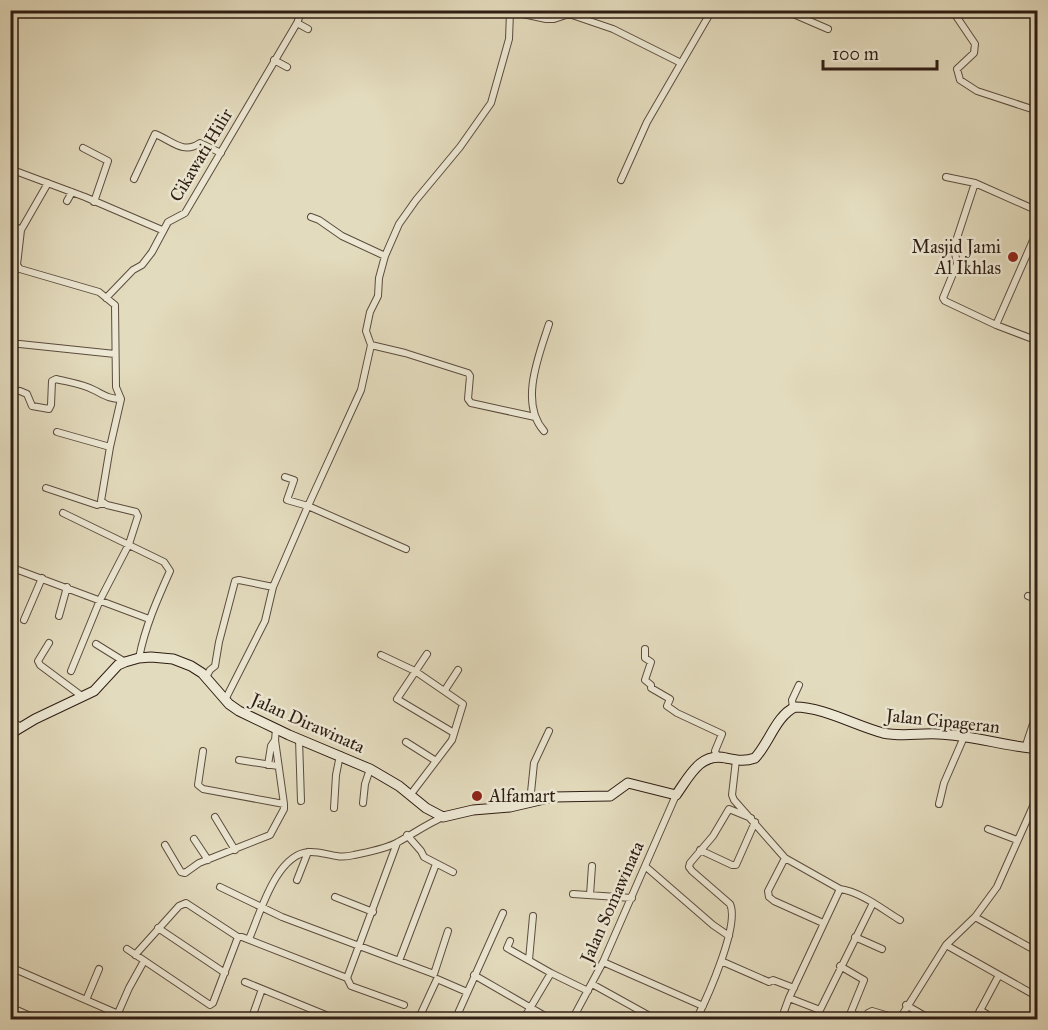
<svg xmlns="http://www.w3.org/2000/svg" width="1048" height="1030" viewBox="0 0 1048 1030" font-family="'IM FELL Great Primer',serif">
	<rect width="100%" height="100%" fill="#e3dbbd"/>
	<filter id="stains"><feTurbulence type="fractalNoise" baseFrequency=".00333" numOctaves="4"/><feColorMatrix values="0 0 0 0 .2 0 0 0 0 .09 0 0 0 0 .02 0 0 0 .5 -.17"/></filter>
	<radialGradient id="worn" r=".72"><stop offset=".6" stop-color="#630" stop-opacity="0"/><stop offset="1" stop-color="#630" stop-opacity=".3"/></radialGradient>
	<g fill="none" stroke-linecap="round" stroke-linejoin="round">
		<defs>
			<path id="street" d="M784,10L828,29
				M952,10L975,44L974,53L957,69L960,80L977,91L1038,111
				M508,11L546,19H554L569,14L613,29L681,63
				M297,23L308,29
				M10,26L18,10
				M1037,33L1038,32
				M274,60L287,67
				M83,148L108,161L94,202
				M10,169L85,197L162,230
				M946,177L975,183L1038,211
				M134,179L155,134C171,140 183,155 200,143L221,153
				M621,180L647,122L712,10
				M975,183L954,247L957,264L943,298L945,301L996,325
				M67,201L72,192
				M311,217L319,220L342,236L385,256
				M10,224L21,230L17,265L20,269L99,292L115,305L116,387L121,399L110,447L101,501L107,505L136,512L138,516L129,544L100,600L71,671
				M1038,229L996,325L1038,341
				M21,230L48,183
				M106,298L133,270L142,265L152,252L168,222L185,213L297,23L302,10
				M10,343L115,354
				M371,345L405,353L468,373L470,376L468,399L471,403L535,417
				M20,391L27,394L32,406L49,409L51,405L52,381L56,379C68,382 83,384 94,390C104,395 109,399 121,399
				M544,431C519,403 539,355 549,324
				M57,432L110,447
				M285,477L294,480L287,500L308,506L406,549
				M46,488L97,505L103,503
				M63,513L164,562L170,571C157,600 145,627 139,658
				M10,567L149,619
				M1028,596L1038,600
				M59,616L67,587
				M24,620L42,578
				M49,643L38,661L40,665L83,697
				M96,644L125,662
				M645,649V658L651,662L645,680L651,685V688L670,699L667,706L677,713L722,734L715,751L717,756
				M427,654L397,699L454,733
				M381,655L415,671L463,704L452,740L411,794
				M206,677L210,670L215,666L219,642L235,581L239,580L273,587L308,506L361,390L371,345L366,331L370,312L378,296L379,278L385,256L399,224L416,200L460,147L491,103L509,39L510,12
				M445,690L458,670
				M225,700L265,621L273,587
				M793,708L792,700L799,685
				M10,720L21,727
				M299,739L301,801
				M406,742L436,761
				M1025,748L1038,709
				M203,751L198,785L203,789L284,804L275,740L276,729
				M239,760L278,766
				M736,760L732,795L734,800L785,858L840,889C861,892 882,909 900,920
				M268,765L271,746L275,740
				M530,802L534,763L549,731
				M363,803L365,784L370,769
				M939,804L944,783L964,737
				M334,808L336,775L340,755
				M215,817L235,850
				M988,829L1017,840
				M407,835L421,851L424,857L453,872
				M194,839L208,860
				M397,843L347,978L351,986L404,1005
				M165,845L181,872L185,873L199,863L270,835L284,809V804
				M700,850L732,865H736L755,822
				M785,858L768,891L769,897L774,901L823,923
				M645,866L713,925L729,936
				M297,880L308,852
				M220,887L282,917L434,974L448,931
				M573,894L632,898
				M590,895L592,866
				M335,897L373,912
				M975,917L1038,952
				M158,928L225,973
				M855,937L882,949
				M249,939C260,914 276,854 309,852C325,851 335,860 354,855C368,852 386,849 398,842C413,834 427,824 443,817
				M510,941L507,948L551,973L588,991
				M946,945L1038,997
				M127,949L210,1005L213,1003L238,937
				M135,955L179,906L186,903L238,937H242L347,978
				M529,960L533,916
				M399,961L436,864
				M721,961L769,982L773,980L794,988
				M603,962L703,1006
				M840,966L864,980L851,1012L862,1020
				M10,967L132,1020
				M474,975L552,1020
				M245,982L338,1020
				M592,984L657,1020
				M789,998L820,1010L873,903
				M86,1000L99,969
				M906,1005L932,1020
				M10,1007L39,1020
				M980,1010L996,1020
				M115,1020L129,988L144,961
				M251,1020L262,989
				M418,1020L437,979L467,992
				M455,1020L503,913
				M523,1020L551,973
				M572,1020L603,962L676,795
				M696,1020C707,998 740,925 730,904L692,871L689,867L690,863L713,836L729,809L751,818
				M781,1020L789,998L840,889
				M866,1020L868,1013L872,1011L899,1019
				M899,1020L946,945L975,917L997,887L1038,795
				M975,1020L999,975"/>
			<path id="secondary" d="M10,734L35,719L94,691L118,665L125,662L139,658L151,657L173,659L191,666L202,673L229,704L239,711L289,735L370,769L399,786L426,808L443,817L473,810L510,807L553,797L610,796L628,783L676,795C689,777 700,752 726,758C736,760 744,762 755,758C769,743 776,716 795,707C823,707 856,726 883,733C902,737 919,733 938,734C971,735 1004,746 1038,749"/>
		</defs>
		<use href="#street" stroke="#5b4c3e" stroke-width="8"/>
		<use href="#secondary" stroke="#2e1d13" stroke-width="11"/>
		<use href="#street" stroke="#ede8d4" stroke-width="6"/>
		<use href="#secondary" stroke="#ede8d4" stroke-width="9"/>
	</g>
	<g fill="#8f2418" stroke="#ede8d4" stroke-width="2">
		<circle cx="1013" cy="257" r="6"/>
		<circle cx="477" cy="796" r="6"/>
	</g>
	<g text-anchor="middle" stroke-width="5" stroke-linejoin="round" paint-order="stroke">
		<g font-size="18" fill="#2e1d13" stroke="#ede8d4">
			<text transform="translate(201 155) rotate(-59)" y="6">Cikawati Hilir</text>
			<text transform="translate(943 721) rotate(6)" y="6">Jalan Cipageran</text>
			<text transform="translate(308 723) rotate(24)" y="6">Jalan Dirawinata</text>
			<text transform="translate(612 902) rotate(-66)" y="6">Jalan Somawinata</text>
		</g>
		<g font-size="18" fill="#2e1d13" stroke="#ede8d4" text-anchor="end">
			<text x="1001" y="253">Masjid Jami<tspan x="1001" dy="21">Al Ikhlas</tspan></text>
			<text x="489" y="802" text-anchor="start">Alfamart</text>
		</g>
	</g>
	<rect width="1048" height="1030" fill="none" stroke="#e3dbbd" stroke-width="36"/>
	<rect x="12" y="12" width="1024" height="1006" fill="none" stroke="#2e1d13" stroke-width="3"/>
	<rect x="18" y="18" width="1012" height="994" fill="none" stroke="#2e1d13" stroke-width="1.5"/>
	<path d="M823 60v9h114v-9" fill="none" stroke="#2e1d13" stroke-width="3"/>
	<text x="832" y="60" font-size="18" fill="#2e1d13" stroke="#ede8d4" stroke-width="4.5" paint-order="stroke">100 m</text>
	<rect width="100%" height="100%" filter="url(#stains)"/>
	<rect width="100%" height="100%" fill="url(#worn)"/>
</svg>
